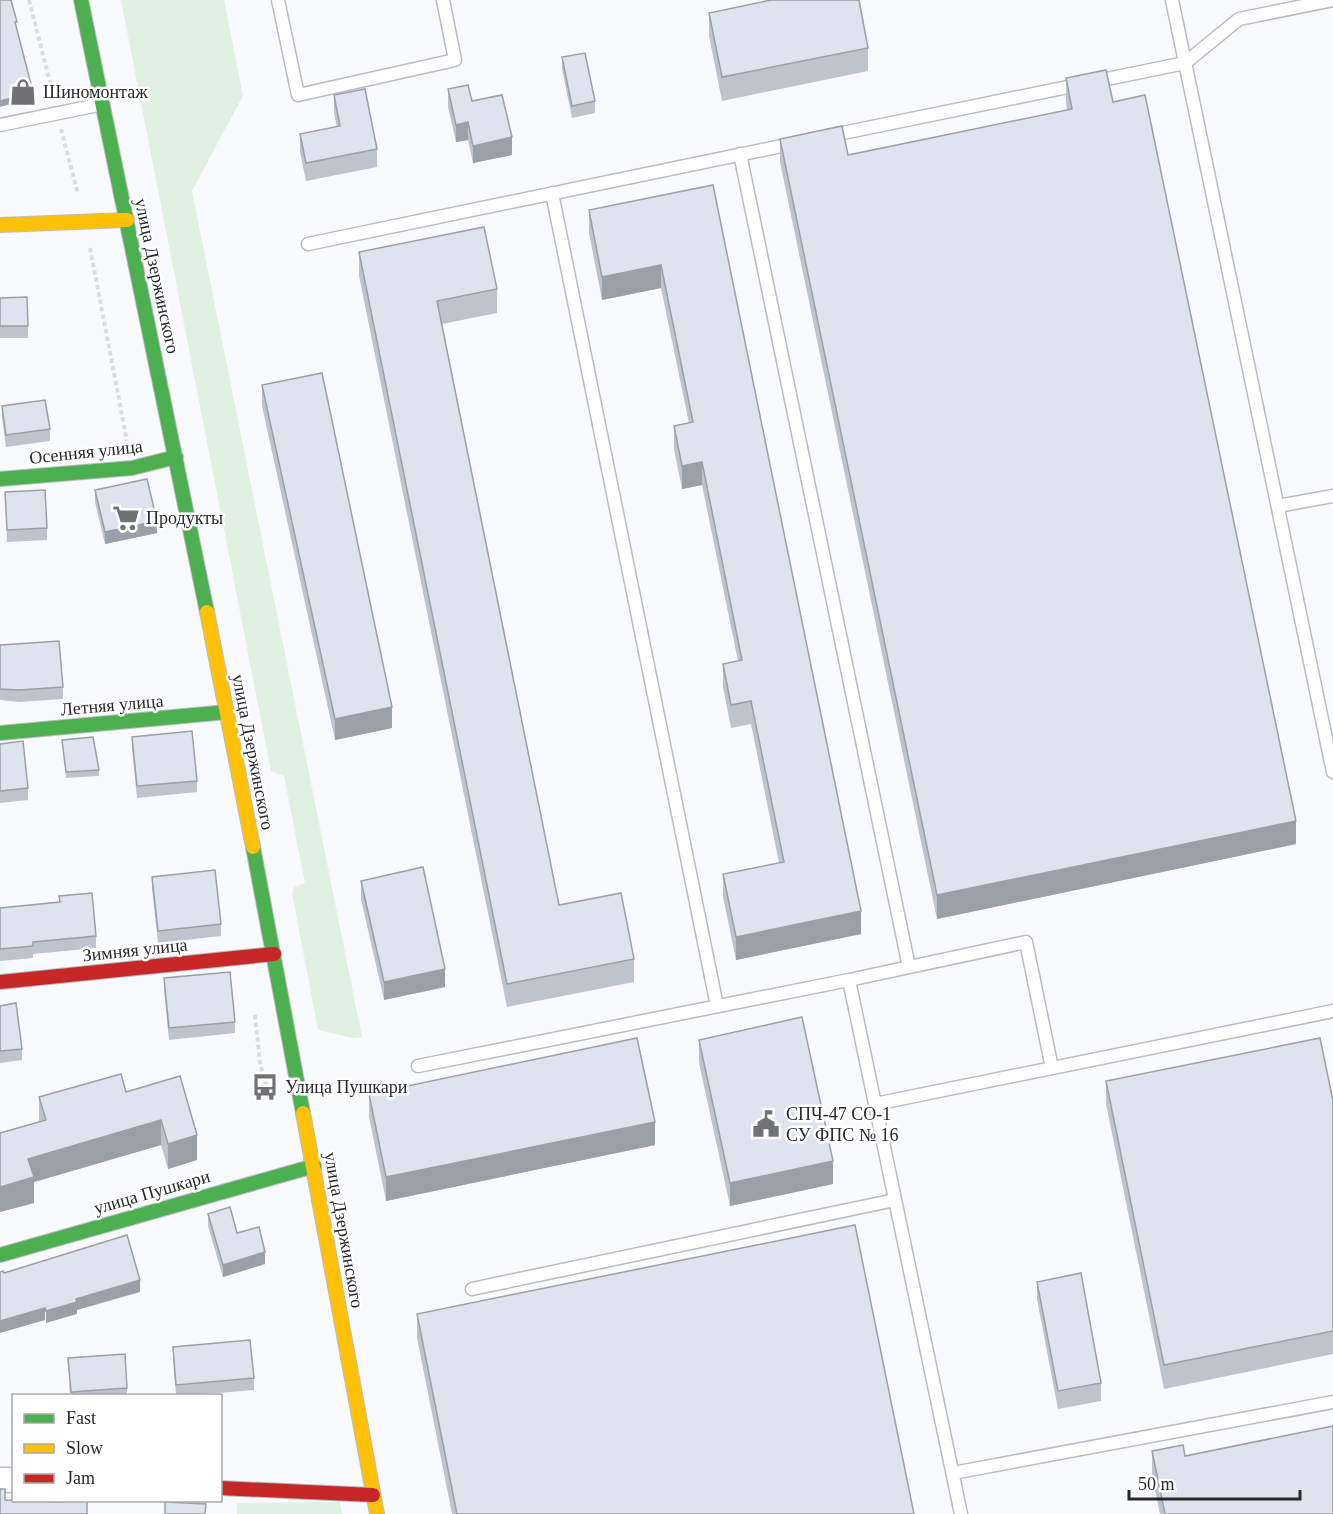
<svg xmlns="http://www.w3.org/2000/svg" width="1333" height="1514" viewBox="0 0 1333 1514" font-family="Georgia,serif">
	<rect width="100%" height="100%" fill="#f9fafd"/>
	<path fill="#e0f1e2" d="M121,0H224L243,96L192,191L362,1037L353,1038L318,1030L292,893L294,887L305,883L284,776L271,771Z
		M340,1502L342,1514H237V1503Z"/>
	<g fill="none" stroke-linecap="round" stroke-linejoin="round">
		<defs>
			<path id="lane" d="M278,0L298,95L455,60L443,0
				M1172,0L1333,772
				M0,125L103,104
				M828,136L1185,63L1239,19L1333,0
				M740,154L909,967
				M552,193L717,1006
				M308,244L796,143
				M1278,506L1333,496
				M849,980L1026,942L1052,1068
				M418,1066L849,980L875,1104L1333,1011
				M875,1104L961,1514
				M472,1289L895,1200
				M953,1473L1333,1402"/>
			<path id="street" d="M0,1480H14"/>
			<path id="fast" d="M81,0L207,612
				M0,479L132,468L176,457
				M0,733L227,712
				M253,847L303,1113
				M0,1255L314,1166"/>
			<path id="slow" d="M0,225L127,220
				M207,612L253,847
				M303,1113L377,1514"/>
			<path id="jam" d="M0,982L274,954
				M220,1488L373,1495"/>
		</defs>
		<use href="#lane" stroke="#bbbcbf" stroke-width="15"/>
		<use href="#street" stroke="#bbbcbf" stroke-width="27"/>
		<use href="#fast" stroke="#bbbcbf" stroke-width="16"/>
		<use href="#slow" stroke="#bbbcbf" stroke-width="16"/>
		<use href="#jam" stroke="#bbbcbf" stroke-width="16"/>
		<path stroke="#ddddde" stroke-width="4" stroke-dasharray="4.5 3" stroke-linecap="butt" d="M29,0L54,98
			M61,129L78,194
			M90,248L127,441
			M255,1015L260,1063L270,1099"/>
		<use href="#lane" stroke="#fefeff" stroke-width="12"/>
		<use href="#street" stroke="#fefeff" stroke-width="24"/>
		<use href="#fast" stroke="#4caf50" stroke-width="14"/>
		<use href="#slow" stroke="#ffc107" stroke-width="14"/>
		<use href="#jam" stroke="#c62828" stroke-width="14"/>
	</g>
	<path fill="#bfc3ce" d="M709,13L868,48V71L722,101L709,36Z
		M562,57L595,101V113L572,118L562,69Z
		M1066,78L1113,102L1296,844L937,919L780,162V139L848,155L1067,110L1066,102Z
		M448,89L472,101L512,155L473,163L468,140L456,142L448,107Z
		M334,95L377,149V167L306,181L300,152V134L337,127L334,113Z
		M713,185L861,934L736,960L723,897V874L779,863L751,724L731,728L723,687V664L738,661L702,485L682,489L674,449V426L689,423L661,288L602,300L589,233V210Z
		M359,252L497,289V313L442,324L559,905L634,959V982L507,1007L359,276Z
		M0,298L28,326V338H0Z
		M262,385L392,728L335,740L262,406Z
		M2,406L50,429V441L6,447L2,418Z
		M95,490L157,533L105,544L95,502Z
		M5,492L47,528V540L7,542Z
		M0,645L63,687V699L19,702L0,700Z
		M132,737L197,781V792L137,798L132,749Z
		M62,740L99,770V776L66,778Z
		M0,744L28,788V800L0,803Z
		M152,877L221,924V936L158,943L152,889Z
		M361,881L445,987L384,1000L361,899Z
		M0,908L96,936V948L33,954V958L0,961Z
		M164,978L235,1022V1033L169,1040L164,990Z
		M0,1006L22,1049V1060L0,1063Z
		M699,1040L833,1184L730,1206L699,1063Z
		M180,1076L197,1160L168,1169L161,1145L34,1182V1203L0,1212L39,1122V1097L126,1092Z
		M1106,1081L1333,1101V1354L1164,1389L1106,1104Z
		M369,1094L655,1145L386,1201L369,1117Z
		M208,1214L237,1233L265,1264L223,1277L208,1226Z
		M1037,1282L1101,1383V1401L1058,1409L1037,1299Z
		M417,1314L914,1514H452L417,1338Z
		M173,1347L254,1378V1390L193,1395H176L173,1359Z
		M68,1358L127,1388V1395H70Z
		M1152,1451L1185,1456L1333,1514H1160L1152,1475Z"/>
	<path fill="#9b9fa7" d="M33,92V98L0,107V101Z
		M468,122V140L456,142V125Z
		M512,137V155L473,163V146Z
		M661,265V288L602,300V277Z
		M702,462V485L682,489V466Z
		M157,521V533L105,544V532Z
		M392,707V728L335,740V719Z
		M1296,821V844L937,919V895Z
		M861,911V934L736,960V937Z
		M445,969V987L384,1000V982Z
		M161,1120V1145L34,1182V1203L0,1212V1187L28,1159Z
		M655,1122V1145L386,1201V1177Z
		M197,1135V1160L168,1169V1144Z
		M833,1161V1184L730,1206V1183Z
		M265,1252V1264L223,1277V1265Z
		M140,1280V1292L77,1310V1314L46,1323V1311L76,1299Z
		M45,1308V1320L0,1333V1321Z"/>
	<path fill="#dee3ef" stroke="#9b9fa7" stroke-width="1.5" d="M0,0H11L17,22H15L33,92L0,101Z
		M771,0H859L868,48L722,77L709,13Z
		M585,53L595,101L572,106L562,57Z
		M1106,70L1113,102L1145,95L1296,821L937,895L780,139L842,126L848,155L1072,109L1066,78Z
		M468,85L472,101L502,95L512,137L473,146L468,122L456,125L448,89Z
		M365,89L377,149L306,163L300,134L340,126L334,95Z
		M713,185L861,911L736,937L723,874L784,862L751,701L731,705L723,664L742,660L702,462L682,466L674,426L693,422L661,265L602,277L589,210Z
		M484,227L497,289L437,301L559,905L621,893L634,959L507,984L359,252Z
		M27,297L28,326H0V298Z
		M322,373L392,707L335,719L262,385Z
		M45,400L50,429L6,435L2,406Z
		M147,479L157,521L105,532L95,490Z
		M45,490L47,528L7,530L5,492Z
		M59,641L63,687L19,690L0,689V645Z
		M192,731L197,781L137,786L132,737Z
		M93,737L99,770L66,772L62,740Z
		M23,741L28,788L0,791V744Z
		M423,867L445,969L384,982L361,881Z
		M215,870L221,924L158,931L152,877Z
		M92,893L96,936L33,942V946L0,949V908L60,902L59,896Z
		M230,972L235,1022L169,1028L164,978Z
		M16,1003L22,1049L0,1051V1006Z
		M802,1017L833,1161L730,1183L699,1040Z
		M637,1038L655,1122L386,1177L369,1094Z
		M1320,1038L1333,1101V1331L1164,1365L1106,1081Z
		M121,1074L126,1092L180,1076L197,1135L168,1144L161,1120L28,1159L34,1177L0,1187V1133L46,1120L39,1097Z
		M230,1207L237,1233L259,1227L265,1252L223,1265L208,1214Z
		M855,1225L914,1514H457L417,1314Z
		M127,1235L140,1280L76,1299L77,1302L46,1311L45,1308L0,1321V1272L3,1271L4,1273Z
		M1081,1273L1101,1383L1058,1391L1037,1282Z
		M250,1340L254,1378L176,1385L173,1347Z
		M125,1354L127,1388L71,1392L68,1358Z
		M1333,1426V1514H1165L1152,1451L1183,1445L1185,1456Z
		M0,1489H5V1500L63,1502V1500H87V1514H0Z
		M165,1502L206,1504L205,1514H165Z"/>
	<defs>
		<symbol id="shop-bare" viewBox="-9 -9 18 18"><path d="M-5-2.5h2.3a2.7 3.5 0 0 1 5.4 0H5L5.5 6h-11ZM-1.5-2.5h3a1.5 2.3 0 0 0-3 0Z" fill="#717275" stroke="#fff" stroke-width="2.5" paint-order="stroke"/></symbol>
		<symbol id="supermarket-bare" viewBox="-9 -9 18 18"><path d="M-6-5.5h2.5l.6 2H6L4.5 2H-2.5L-4.4-4H-6ZM-1.5 3.2a1.3 1.3 0 1 0 .1 0ZM3 3.2a1.3 1.3 0 1 0 .1 0Z" fill="#717275" stroke="#fff" stroke-width="2.5" paint-order="stroke"/></symbol>
		<symbol id="bus-bare" viewBox="-9 -9 18 18"><path d="M-5-6H5V4H4V6H2V4H-2V6H-4V4H-5ZM-3.5-4V0h7V-4ZM-3.5 1.2v1.5H-2V1.2ZM2 1.2v1.5H3.5V1.2Z" fill="#717275" stroke="#fff" stroke-width="2.5" paint-order="stroke"/></symbol>
		<symbol id="civic-bare" viewBox="-9 -9 18 18"><path d="M-.6-6.5H3V-4.5H.6V-3L4-1V1h2V6H-6V1h2V-1L-.6-3ZM-1.2 2.5V6h2.4V2.5Z" fill="#717275" stroke="#fff" stroke-width="2.5" paint-order="stroke"/></symbol>
	</defs>
	<g fill-rule="evenodd">
		<use href="#shop-bare" x="4" y="73" width="38" height="38"/>
		<use href="#supermarket-bare" x="107" y="499" width="38" height="38"/>
		<use href="#bus-bare" x="246" y="1068" width="38" height="38"/>
		<use href="#civic-bare" x="747" y="1105" width="38" height="38"/>
	</g>
	<g text-anchor="middle" stroke-width="5" stroke-linejoin="round" paint-order="stroke">
		<g font-size="18" fill="#28292c" stroke="#fff" text-anchor="start">
			<text x="43" y="98">Шиномонтаж</text>
			<text x="146" y="524">Продукты</text>
			<text x="285" y="1093">Улица Пушкари</text>
			<text x="786" y="1120">СПЧ-47 СО-1<tspan x="786" dy="21">СУ ФПС № 16</tspan></text>
		</g>
		<g font-size="18" fill="#28292c" stroke="#fff">
			<text transform="translate(157 276) rotate(78)" y="6">улица Дзержинского</text>
			<text transform="translate(86 452) rotate(-6)" y="6">Осенняя улица</text>
			<text transform="translate(112 705) rotate(-5)" y="6">Летняя улица</text>
			<text transform="translate(253 752) rotate(79)" y="6">улица Дзержинского</text>
			<text transform="translate(135 950) rotate(-6)" y="6">Зимняя улица</text>
			<text transform="translate(152 1192) rotate(-16)" y="6">улица Пушкари</text>
			<text transform="translate(344 1230) rotate(80)" y="6">улица Дзержинского</text>
		</g>
	</g>
	<rect x="12" y="1394" width="210" height="108" fill="#ffffff" stroke="#a9a9ab" stroke-width="1.5"/>
	<rect x="24" y="1414" width="30" height="9" fill="#4caf50" stroke="#a9a9ab" stroke-width="1.5"/>
	<text x="66" y="1424" font-size="18" fill="#28292c">Fast</text>
	<rect x="24" y="1444" width="30" height="9" fill="#ffc107" stroke="#a9a9ab" stroke-width="1.5"/>
	<text x="66" y="1454" font-size="18" fill="#28292c">Slow</text>
	<rect x="24" y="1474" width="30" height="9" fill="#c62828" stroke="#a9a9ab" stroke-width="1.5"/>
	<text x="66" y="1484" font-size="18" fill="#28292c">Jam</text>
	<path d="M1129 1490v9h171v-9" fill="none" stroke="#28292c" stroke-width="3"/>
	<text x="1138" y="1490" font-size="18" fill="#28292c" stroke="#ffffff" stroke-width="4.5" paint-order="stroke">50 m</text>
</svg>
